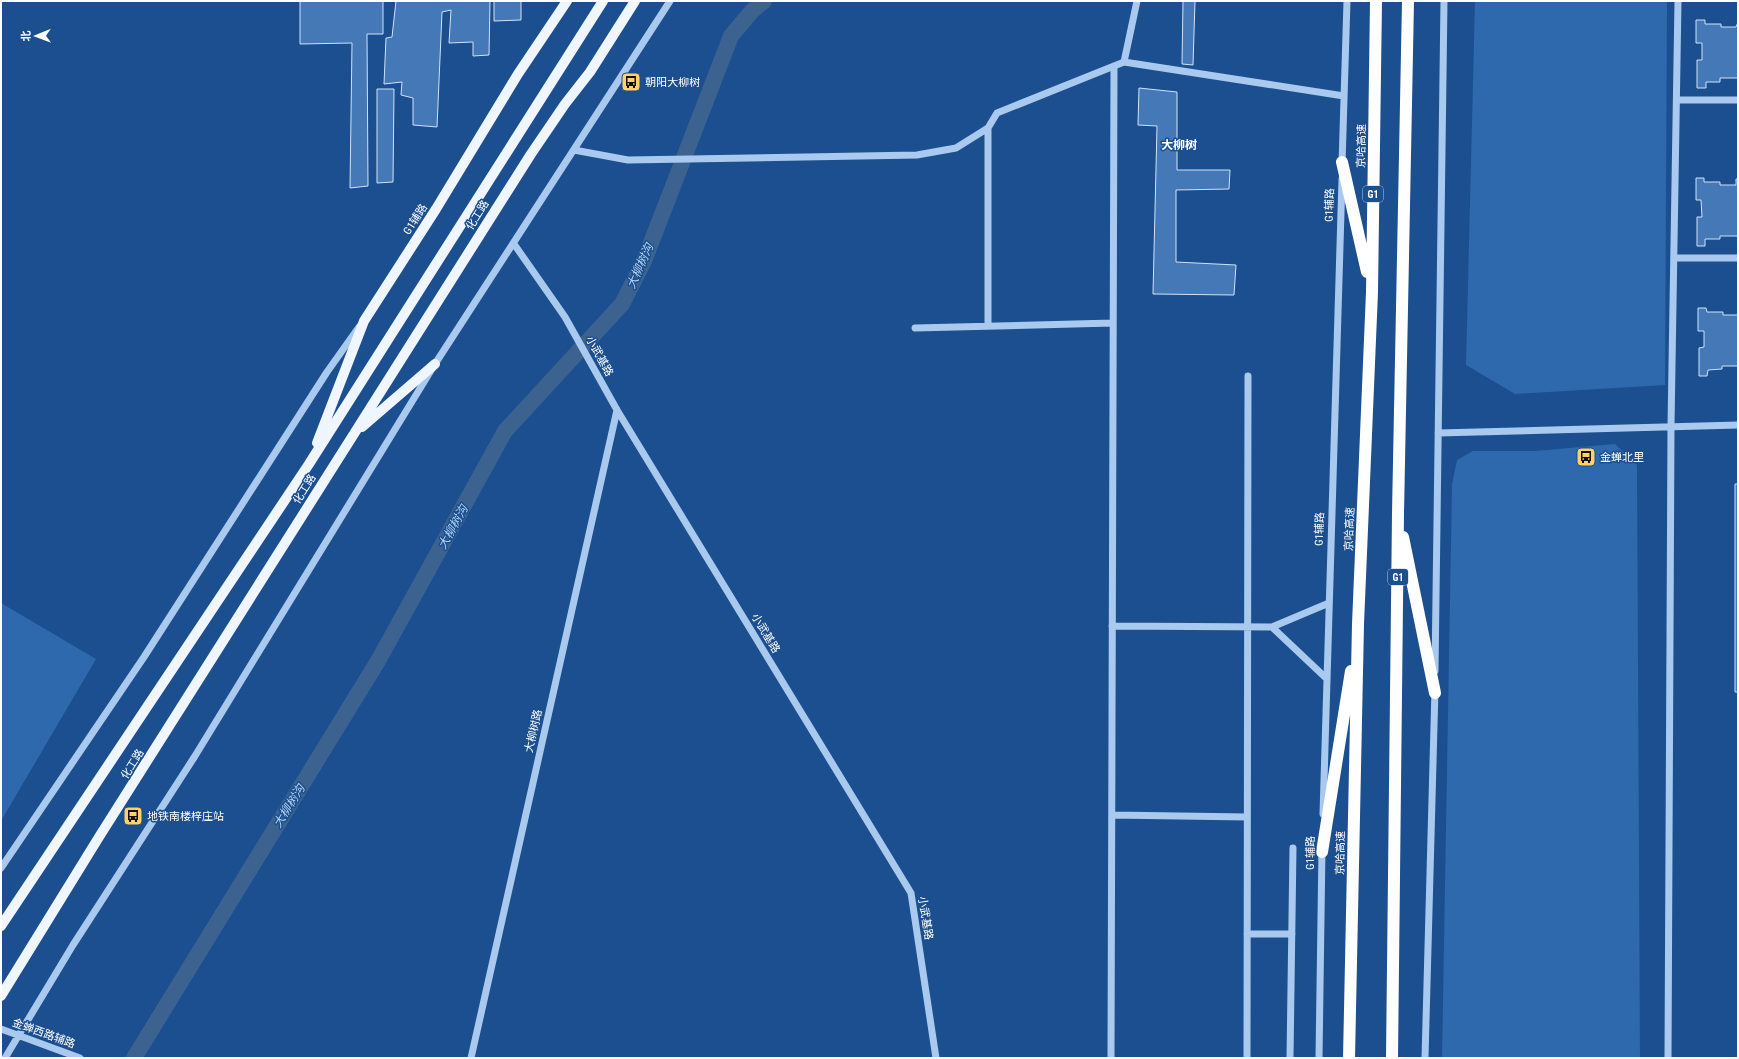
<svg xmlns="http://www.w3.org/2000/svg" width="1739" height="1059" viewBox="0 0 1739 1059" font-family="'Roboto Condensed','Noto Sans SC',sans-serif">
	<rect width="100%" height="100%" fill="#1b4f8f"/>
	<path fill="#2e69ad" d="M1475,1H1667L1665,385L1515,394L1466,365Z
		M1615,444L1637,465L1640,1058H1442L1452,484L1457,460L1473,451H1535Z
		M1,603L96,659L1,821Z"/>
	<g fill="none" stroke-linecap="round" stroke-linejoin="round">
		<path stroke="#3c6290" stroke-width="16" d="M134,1058L378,661L505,431L622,304L644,261L731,36L752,11L764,1"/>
	</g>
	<path fill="#4478b7" stroke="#cfe3fa" d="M300,1H383V34H367L368,186L350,188L352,43L300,44Z
		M396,1H490L489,55L473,56V42L449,43L451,10L442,12L437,127L413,125V98L401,95L402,82L384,84L386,38L392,37Z
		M494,1H521V20L494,21Z
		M1183,1H1195L1193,65L1182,64Z
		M1696,20H1705V24H1721V27H1736L1738,22V78H1720V82H1706V88H1697V60H1702V43H1696Z
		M1139,88L1177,92V170H1230L1229,189L1176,190V262L1236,265L1234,295L1153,294L1157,126L1138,125Z
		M377,89H394L393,182L377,183Z
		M1696,178H1704V182H1720V185H1736V179H1738V236H1720V239H1705V246H1697V217H1702L1701,200H1696Z
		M1698,308H1706L1707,312H1723V315H1738V366H1722V369L1708,370L1707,376H1699V348L1704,347V331H1698Z
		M1735,484H1738V692H1735Z"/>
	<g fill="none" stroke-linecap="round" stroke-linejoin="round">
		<path stroke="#a9c9ee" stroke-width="7" d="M1124,62L1137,1
			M1677,100H1738
			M988,128V326
			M574,150L628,160L917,155L956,148L988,128L997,113L1124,62L1344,96
			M1342,164L1347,1
			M514,244L565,317L617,410L911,893L936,1058
			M1675,258H1738
			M915,328L1113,323
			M1438,433L1738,425
			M1112,626L1272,627L1329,603
			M1272,627L1327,679
			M1435,671L1444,1
			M1323,814L1342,179
			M1112,815L1247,817
			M1,868L144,657L327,372L359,327
			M1247,934H1292
			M1,1029L80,1058
			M5,1058L73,945L195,756L435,364L670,1
			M471,1058L617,410
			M1111,1058L1114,66
			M1247,1058L1248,376
			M1290,1058L1293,848
			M1319,1058L1322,848
			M1425,1058L1435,689
			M1668,1058L1671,426L1678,1"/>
		<path stroke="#f0f6ff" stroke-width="10" d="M362,427L435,364
			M317,443L364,321L436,209L518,74L567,1
			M1,926L309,464L603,1
			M1,996L99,837L531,154L565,104L590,72L635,1"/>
		<path stroke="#fff" stroke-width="12" d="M1342,162L1367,272
			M1403,537L1435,693
			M1322,852L1351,671
			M1349,1058L1358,624L1372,292L1376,1
			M1392,1058L1398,513L1408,1"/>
	</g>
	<defs>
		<symbol id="bus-square" viewBox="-11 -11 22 22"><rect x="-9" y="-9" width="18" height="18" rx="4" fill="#ffd166" stroke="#1b4f8f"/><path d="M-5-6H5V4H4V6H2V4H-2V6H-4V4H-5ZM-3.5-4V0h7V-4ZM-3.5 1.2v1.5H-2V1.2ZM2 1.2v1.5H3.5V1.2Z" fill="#111"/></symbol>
	</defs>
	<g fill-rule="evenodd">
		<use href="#bus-square" x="620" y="71" width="22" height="22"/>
		<use href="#bus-square" x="1575" y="446" width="22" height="22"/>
		<use href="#bus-square" x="122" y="805" width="22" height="22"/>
	</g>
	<g text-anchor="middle" stroke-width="3" stroke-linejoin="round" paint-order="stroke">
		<g fill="#1b4f8f" stroke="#bbcadd" stroke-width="1">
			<rect x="1363" y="186" width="20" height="16" rx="3"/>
			<rect x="1388" y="569" width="20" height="16" rx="3"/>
		</g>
		<g font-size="10" font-weight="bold" fill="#fff">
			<text x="1373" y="198">G1</text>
			<text x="1398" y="581">G1</text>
		</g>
		<g font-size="11" fill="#fff" stroke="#1b4f8f" text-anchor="start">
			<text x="645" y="86">朝阳大柳树</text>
			<text x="1600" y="461">金蝉北里</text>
			<text x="147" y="820">地铁南楼梓庄站</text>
		</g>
		<g font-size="11" fill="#fff" stroke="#1b4f8f">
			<text transform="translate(1361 146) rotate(-89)" y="4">京哈高速</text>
			<text transform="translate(1329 205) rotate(-88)" y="4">G1辅路</text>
			<text transform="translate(477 215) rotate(-58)" y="4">化工路</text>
			<text transform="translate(415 219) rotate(-57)" y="4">G1辅路</text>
			<text transform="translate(600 356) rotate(61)" y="4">小武基路</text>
			<text transform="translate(304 489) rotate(-58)" y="4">化工路</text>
			<text transform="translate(1319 529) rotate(-88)" y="4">G1辅路</text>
			<text transform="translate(1349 529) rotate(-88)" y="4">京哈高速</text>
			<text transform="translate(766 633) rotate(59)" y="4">小武基路</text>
			<text transform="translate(533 731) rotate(-77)" y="4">大柳树路</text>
			<text transform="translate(132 764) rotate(-58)" y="4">化工路</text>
			<text transform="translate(1310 853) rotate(-89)" y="4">G1辅路</text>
			<text transform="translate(1340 853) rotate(-89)" y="4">京哈高速</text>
			<text transform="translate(926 918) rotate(81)" y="4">小武基路</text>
			<text transform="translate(44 1033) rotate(20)" y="4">金蝉西路辅路</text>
		</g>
		<g font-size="12" font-weight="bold" fill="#fff" stroke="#1b4f8f">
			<text x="1179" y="149">大柳树</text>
		</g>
		<g font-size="12" font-style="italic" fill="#b5d3f5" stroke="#1b4f8f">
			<text transform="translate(640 266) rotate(-66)" y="4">大柳树沟</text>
			<text transform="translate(453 527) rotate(-61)" y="4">大柳树沟</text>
			<text transform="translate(289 806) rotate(-58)" y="4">大柳树沟</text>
		</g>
	</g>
	<rect width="1739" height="1059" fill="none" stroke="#ffffff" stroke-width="4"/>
	<g transform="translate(36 36) rotate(269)" stroke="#1b4f8f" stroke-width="3" paint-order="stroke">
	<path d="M0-3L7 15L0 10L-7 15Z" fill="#ffffff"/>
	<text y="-6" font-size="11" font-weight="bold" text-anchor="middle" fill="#ffffff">北</text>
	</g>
</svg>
